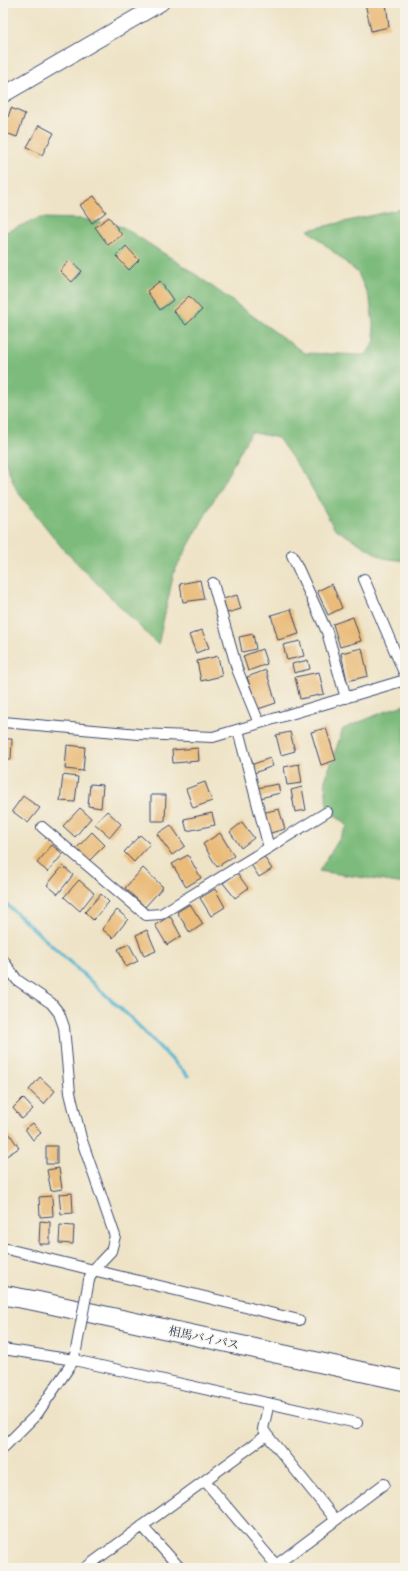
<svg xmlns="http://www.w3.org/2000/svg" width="408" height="1571" viewBox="0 0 408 1571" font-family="'IM FELL English','Noto Serif JP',serif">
	<rect width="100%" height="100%" fill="#f7f3e8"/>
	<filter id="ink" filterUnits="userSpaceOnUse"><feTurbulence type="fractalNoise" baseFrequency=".025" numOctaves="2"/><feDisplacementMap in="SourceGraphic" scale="8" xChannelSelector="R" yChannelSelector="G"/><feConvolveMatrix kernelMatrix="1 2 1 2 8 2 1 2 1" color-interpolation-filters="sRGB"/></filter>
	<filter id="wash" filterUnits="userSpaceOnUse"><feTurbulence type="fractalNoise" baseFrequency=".012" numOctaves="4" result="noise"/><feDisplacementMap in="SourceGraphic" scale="16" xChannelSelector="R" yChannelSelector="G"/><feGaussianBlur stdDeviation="0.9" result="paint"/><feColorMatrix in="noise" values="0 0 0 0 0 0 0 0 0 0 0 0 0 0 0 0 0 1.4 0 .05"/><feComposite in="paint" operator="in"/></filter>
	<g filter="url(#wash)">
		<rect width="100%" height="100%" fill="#eee3c6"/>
		<path fill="#7dbb7b" stroke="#4c756c" d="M405,208V561L383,558L334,528L307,479L278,438L251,432L174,572L158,645L64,550L17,491L3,457V233L39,218L82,219L123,227L188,269L304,353L366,355L375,341L370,300L358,273L308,230Z
			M405,705V884L319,871L347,827L327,806L325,780L343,729L391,709Z"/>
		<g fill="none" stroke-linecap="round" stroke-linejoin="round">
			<path stroke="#50b3cf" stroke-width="3.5" d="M3,901L132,1019L188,1076"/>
		</g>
		<g id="blocks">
			<path fill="#eabb79" d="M365,3H386L389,27L371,31Z
				M11,108L25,114L17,137L3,132Z
				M39,125L54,133L42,155L27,147Z
				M94,196L106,212L92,223L80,205Z
				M109,217L122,235L108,245L95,227Z
				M126,246L139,260L129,270L116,256Z
				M70,260L82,271L72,282L60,271Z
				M160,281L173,300L160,310L147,291Z
				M189,296L202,310L186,325L173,311Z
				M200,580L204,599L183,602L180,584Z
				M332,584L342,608L328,615L317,591Z
				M237,595L241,609L227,613L223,599Z
				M291,609L299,634L278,640L271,615Z
				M353,617L361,641L340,647L333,624Z
				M202,630L209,648L196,653L189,635Z
				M253,634L256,649L242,652L239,637Z
				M300,641L304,656L287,660L283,645Z
				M362,648L368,676L347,681L341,653Z
				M262,649L267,664L248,671L243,656Z
				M218,656L222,676L201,681L197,661Z
				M308,660L310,669L294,673L292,664Z
				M266,670L276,703L258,709L247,677Z
				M319,672L324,694L300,699L295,677Z
				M326,728L336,760L321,765L311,732Z
				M290,732L295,751L281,755L276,735Z
				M3,739H12L11,760H3Z
				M67,745L85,747L83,771L65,769Z
				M198,748L199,761L173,763L172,750Z
				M270,758L273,766L254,773L251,765Z
				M299,764L302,783L287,785L284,767Z
				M63,775L78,777L75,802L60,801Z
				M205,782L212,801L193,808L186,789Z
				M90,784L103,785L101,808L88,806Z
				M278,784L280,793L260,798L257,788Z
				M302,787L306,810L295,812L291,790Z
				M151,795H166L165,821H151Z
				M23,796L40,808L28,823L12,811Z
				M80,808L91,818L75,837L63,826Z
				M279,809L285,829L267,834L262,813Z
				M107,811L121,824L110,837L95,824Z
				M212,813L215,825L187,831L184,819Z
				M242,822L254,838L241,848L230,832Z
				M171,825L185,846L172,855L157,834Z
				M92,832L105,845L89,861L76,849Z
				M220,833L234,856L217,867L203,844Z
				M140,835L150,844L134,862L124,852Z
				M52,845L63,854L48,872L37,863Z
				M188,855L201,878L186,887L172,864Z
				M263,855L272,869L259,877L250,863Z
				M63,866L73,875L58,894L47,885Z
				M143,868L163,887L145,907L125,888Z
				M237,873L248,888L235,898L223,883Z
				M79,880L94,893L80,911L64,897Z
				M215,889L225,907L211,916L200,898Z
				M101,894L109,902L93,920L85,912Z
				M190,904L203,924L190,933L177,912Z
				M117,910L128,919L113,938L102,929Z
				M170,916L181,936L167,945L155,925Z
				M147,930L156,951L144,956L136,935Z
				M129,944L138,961L126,967L118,949Z
				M40,1077L55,1091L44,1104L29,1090Z
				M23,1098L33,1109L22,1119L13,1108Z
				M33,1123L41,1133L33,1140L25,1129Z
				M3,1124L19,1148L3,1158Z
				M46,1146H57V1164H46Z
				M59,1168L62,1189L51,1191L47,1170Z
				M72,1193L73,1213L61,1214L59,1194Z
				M52,1196L53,1216L40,1217L39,1197Z
				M40,1221L50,1222V1244H39Z
				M60,1225L74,1226L73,1244L59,1243Z"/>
		</g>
	</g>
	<g filter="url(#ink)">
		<use href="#blocks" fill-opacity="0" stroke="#3b4a6e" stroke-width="1"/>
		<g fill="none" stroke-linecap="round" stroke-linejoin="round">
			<defs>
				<path id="street" d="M292,555L327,632L346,698
					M364,579L405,675
					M213,583L237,669L259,723
					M3,722L139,734L213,737L405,680
					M238,730L269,848
					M42,827L146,915L161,914L327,812
					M3,960L17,980L51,1003L59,1013L64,1027L70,1093L81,1138L115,1236L111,1251L93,1270L89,1280
					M3,1248L299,1320
					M3,1349L74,1360L357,1423
					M267,1435L263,1429L269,1403
					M3,1448L37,1414L74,1360L75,1356
					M205,1481L276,1565
					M142,1526L180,1568
					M85,1568L267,1435L336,1520
					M272,1568L384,1484"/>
				<path id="secondary" d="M3,95L161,3"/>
				<path id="highway" d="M3,1295L36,1301L405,1381"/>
			</defs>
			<use href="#street" stroke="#3b4a6e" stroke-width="12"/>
			<use href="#secondary" stroke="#3b4a6e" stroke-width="17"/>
			<use href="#highway" stroke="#3b4a6e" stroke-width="21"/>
			<use href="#street" stroke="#fff" stroke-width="10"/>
			<use href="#secondary" stroke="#fff" stroke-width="15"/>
			<use href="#highway" stroke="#fff" stroke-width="19"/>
			<defs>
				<path id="street-bridge" d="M76,1350L89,1280"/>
			</defs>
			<use href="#street-bridge" stroke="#3b4a6e" stroke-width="12" stroke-linecap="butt"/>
			<use href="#street-bridge" stroke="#fff" stroke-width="10"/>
		</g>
	</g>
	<g text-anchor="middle" stroke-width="3" stroke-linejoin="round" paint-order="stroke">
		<g font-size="12" fill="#1b2f5e" stroke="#f7f3e8">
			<text transform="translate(204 1338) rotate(12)" y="4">相馬バイパス</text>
		</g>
	</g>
	<rect width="408" height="1571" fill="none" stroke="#f7f3e8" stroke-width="16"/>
</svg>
